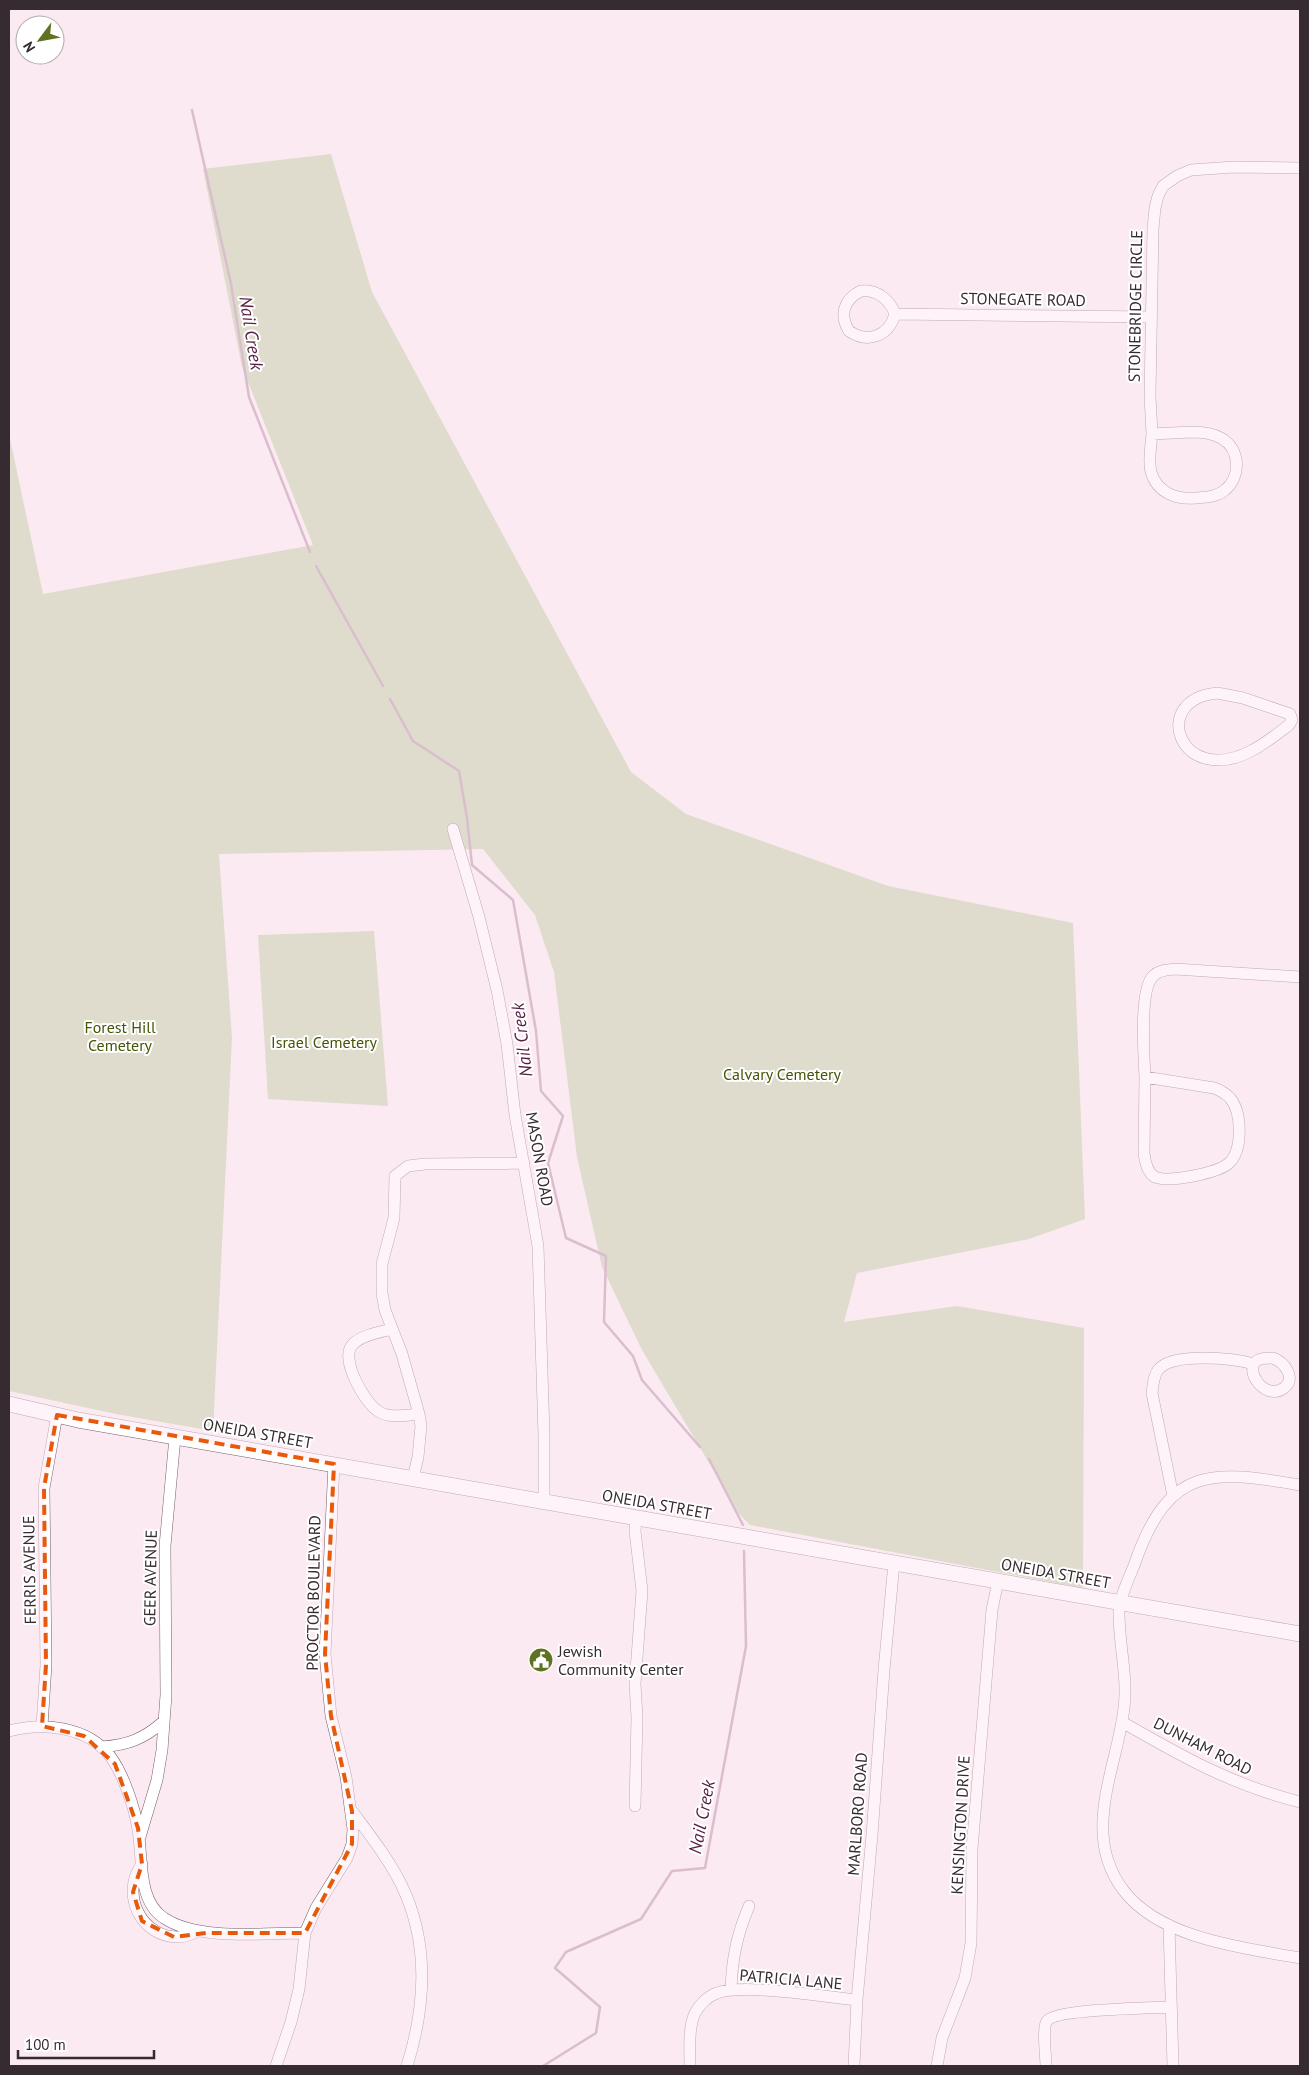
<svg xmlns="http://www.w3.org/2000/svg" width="1309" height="2075" viewBox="0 0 1309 2075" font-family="'PT Sans',sans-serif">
	<rect width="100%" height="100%" fill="#fceaf3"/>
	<path fill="#bdcb9f" d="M331,154L372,292L631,772L686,814L888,886L1073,923L1085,1219L1029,1239L857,1273L844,1322L957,1306L1084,1328L1083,1588L750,1525L740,1515L642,1350L602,1267L577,1157L554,972L535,915L483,849L219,854L232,1038L213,1431L116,1414L9,1391V434L43,594L313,545L242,367L203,169Z
		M374,931L388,1106L268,1099L258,935Z"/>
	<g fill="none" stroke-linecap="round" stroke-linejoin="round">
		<path stroke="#b18aa0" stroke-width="2.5" d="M192,110L231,284L249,397L310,552
			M316,566L383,686
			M390,699L413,741L459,771L467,818L472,865L513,900L536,1031L541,1091L563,1116L548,1163L566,1238L606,1256L604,1322L633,1356L642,1380L700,1447
			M709,1459L743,1525
			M543,2066L596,2033L600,2007L555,1968L566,1952L641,1919L672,1871L705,1868L746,1646L744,1551"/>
		<defs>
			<path id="street" d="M861,291C877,289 890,300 895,314C889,336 868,344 849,331C839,315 844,299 861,291Z
				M895,314L1151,317
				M1192,432C1203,432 1212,433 1221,438C1241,449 1241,477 1225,490C1217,497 1206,497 1196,498C1177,500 1157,493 1151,472C1148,460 1151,446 1152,434Z
				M1152,434L1150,396L1153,229L1155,208L1158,196L1163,186L1177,176L1191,170L1234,167L1300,168
				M1217,693L1243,698L1290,714L1292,720L1289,725C1277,734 1265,744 1251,751C1180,788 1148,700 1217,693Z
				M453,829L479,917L497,990L507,1044L515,1115L538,1246L544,1435V1501
				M1145,1077L1214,1088C1220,1090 1225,1093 1230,1098C1242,1112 1243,1150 1229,1163C1218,1173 1169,1183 1155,1177C1147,1173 1145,1161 1144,1153Z
				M1145,1077C1144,1056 1139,990 1153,976C1159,970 1167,970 1175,969L1300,977
				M392,1329C380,1332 362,1335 353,1344C339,1358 364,1402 378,1411C389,1419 407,1415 419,1414
				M1273,1358C1284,1362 1297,1378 1284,1388C1263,1403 1240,1364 1261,1359C1265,1358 1269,1358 1273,1358Z
				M413,1478L418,1457L421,1426L419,1414L402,1354L385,1310L382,1293V1264L394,1218L395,1176L408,1166L425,1164L524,1163
				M1300,1485C1213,1470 1170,1465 1136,1560C1131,1575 1118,1599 1119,1614C1119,1645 1128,1677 1124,1708C1117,1769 1080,1834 1124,1891C1161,1939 1244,1948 1300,1958
				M1173,1496L1152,1393C1153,1386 1153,1377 1158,1370C1172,1352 1233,1358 1254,1364
				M1122,1722C1183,1757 1232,1785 1300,1802
				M42,1726L46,1665L44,1488L57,1415
				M9,1731C42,1722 87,1726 110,1756C123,1773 135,1808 138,1830C143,1857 137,1901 164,1918C198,1941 264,1933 305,1933
				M101,1747C128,1745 144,1739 164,1721
				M635,1806L637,1717L635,1684L642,1591L635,1531L636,1518
				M352,1811C369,1834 388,1858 401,1884C430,1943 426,2005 407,2066
				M140,1837L157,1780L162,1750L166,1695L165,1546L175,1437
				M142,1864C120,1894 141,1938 179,1937C186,1937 192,1934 198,1931
				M1169,1925L1173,2066
				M731,1990C732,1958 737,1935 749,1906
				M276,2066L291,2022L299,1989L305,1933L316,1908L347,1858L352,1844L353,1829L346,1777L331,1716L325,1654L334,1464
				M690,2066C690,2050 688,2028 695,2013C699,2005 708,1996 717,1993C743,1983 826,1997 857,2000
				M854,2066L857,2000L872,1835L884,1670L894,1563
				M937,2066L942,2038L965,1978L971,1943L972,1849L992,1610L998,1581
				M1046,2066C1046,2057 1042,2027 1047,2021C1055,2009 1152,2008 1171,2007"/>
			<path id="secondary" d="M9,1404L78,1420L1300,1634"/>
		</defs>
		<use href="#street" stroke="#775d6b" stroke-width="12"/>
		<use href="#secondary" stroke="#775d6b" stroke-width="16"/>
		<use href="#street" stroke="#fff" stroke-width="11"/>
		<use href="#secondary" stroke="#fff" stroke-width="15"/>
	</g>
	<path d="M0 0H1309V2075H0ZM57,1415L334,1464L325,1654L331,1716L352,1811V1844L305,1933H206L174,1937L142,1921L133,1892L142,1864L138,1828L115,1764L84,1736L42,1726L46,1665L44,1488Z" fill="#fceaf3" fill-opacity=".55" fill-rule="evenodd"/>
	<path fill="none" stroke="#e8590c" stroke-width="4" stroke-dasharray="10 6" stroke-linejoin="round" d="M57,1415L334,1464L325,1654L331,1716L352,1811V1844L305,1933H206L174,1937L142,1921L133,1892L142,1864L138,1828L115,1764L84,1736L42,1726L46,1665L44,1488Z"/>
	<defs>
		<symbol id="civic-disc" viewBox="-11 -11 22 22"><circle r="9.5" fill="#5f7222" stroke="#fff"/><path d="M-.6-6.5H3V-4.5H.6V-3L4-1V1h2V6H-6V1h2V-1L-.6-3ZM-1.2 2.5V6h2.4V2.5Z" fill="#fff"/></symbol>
	</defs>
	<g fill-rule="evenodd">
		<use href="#civic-disc" x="527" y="1646" width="28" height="28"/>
	</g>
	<g text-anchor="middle" stroke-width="4" stroke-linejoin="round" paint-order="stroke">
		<g font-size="16" fill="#362b31" stroke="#fff">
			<text transform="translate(1023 299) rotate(1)" y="6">STONEGATE ROAD</text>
			<text transform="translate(1135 306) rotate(-89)" y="6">STONEBRIDGE CIRCLE</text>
			<text transform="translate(540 1159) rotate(80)" y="6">MASON ROAD</text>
			<text transform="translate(258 1433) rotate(10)" y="6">ONEIDA STREET</text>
			<text transform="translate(657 1504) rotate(10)" y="6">ONEIDA STREET</text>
			<text transform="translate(29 1570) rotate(-91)" y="6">FERRIS AVENUE</text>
			<text transform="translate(1056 1573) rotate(10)" y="6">ONEIDA STREET</text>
			<text transform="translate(150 1578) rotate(-89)" y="6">GEER AVENUE</text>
			<text transform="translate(313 1593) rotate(-89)" y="6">PROCTOR BOULEVARD</text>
			<text transform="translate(1203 1746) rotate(27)" y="6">DUNHAM ROAD</text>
			<text transform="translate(857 1814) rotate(-86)" y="6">MARLBORO ROAD</text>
			<text transform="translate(960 1825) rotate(-87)" y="6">KENSINGTON DRIVE</text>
			<text transform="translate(791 1979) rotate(5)" y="6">PATRICIA LANE</text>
		</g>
		<g font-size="16" fill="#445506" stroke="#fff">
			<text x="120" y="1033">Forest Hill<tspan x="120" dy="18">Cemetery</tspan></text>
			<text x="324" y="1048">Israel Cemetery</text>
			<text x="782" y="1080">Calvary Cemetery</text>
		</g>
		<g font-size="16" fill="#362b31" stroke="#fff" text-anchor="start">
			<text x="558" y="1657">Jewish<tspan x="558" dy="18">Community Center</tspan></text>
		</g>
		<g font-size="18" font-style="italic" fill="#561c41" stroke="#fff">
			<text transform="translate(251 333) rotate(81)" y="6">Nail Creek</text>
			<text transform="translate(522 1040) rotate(-97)" y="6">Nail Creek</text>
			<text transform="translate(702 1817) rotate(-79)" y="6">Nail Creek</text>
		</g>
	</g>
	<rect width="1309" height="2075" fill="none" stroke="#362b31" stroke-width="20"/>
	<g transform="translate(40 40) rotate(238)"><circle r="24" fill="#ffffff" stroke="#afaaad"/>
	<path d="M0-4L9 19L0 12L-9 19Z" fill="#5f7222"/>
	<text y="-8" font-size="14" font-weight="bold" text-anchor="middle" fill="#362b31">N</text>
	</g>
	<path d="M18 2050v8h136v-8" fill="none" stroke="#362b31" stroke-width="2.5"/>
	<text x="25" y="2050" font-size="15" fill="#362b31" stroke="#ffffff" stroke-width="4" paint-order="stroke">100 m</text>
</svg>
